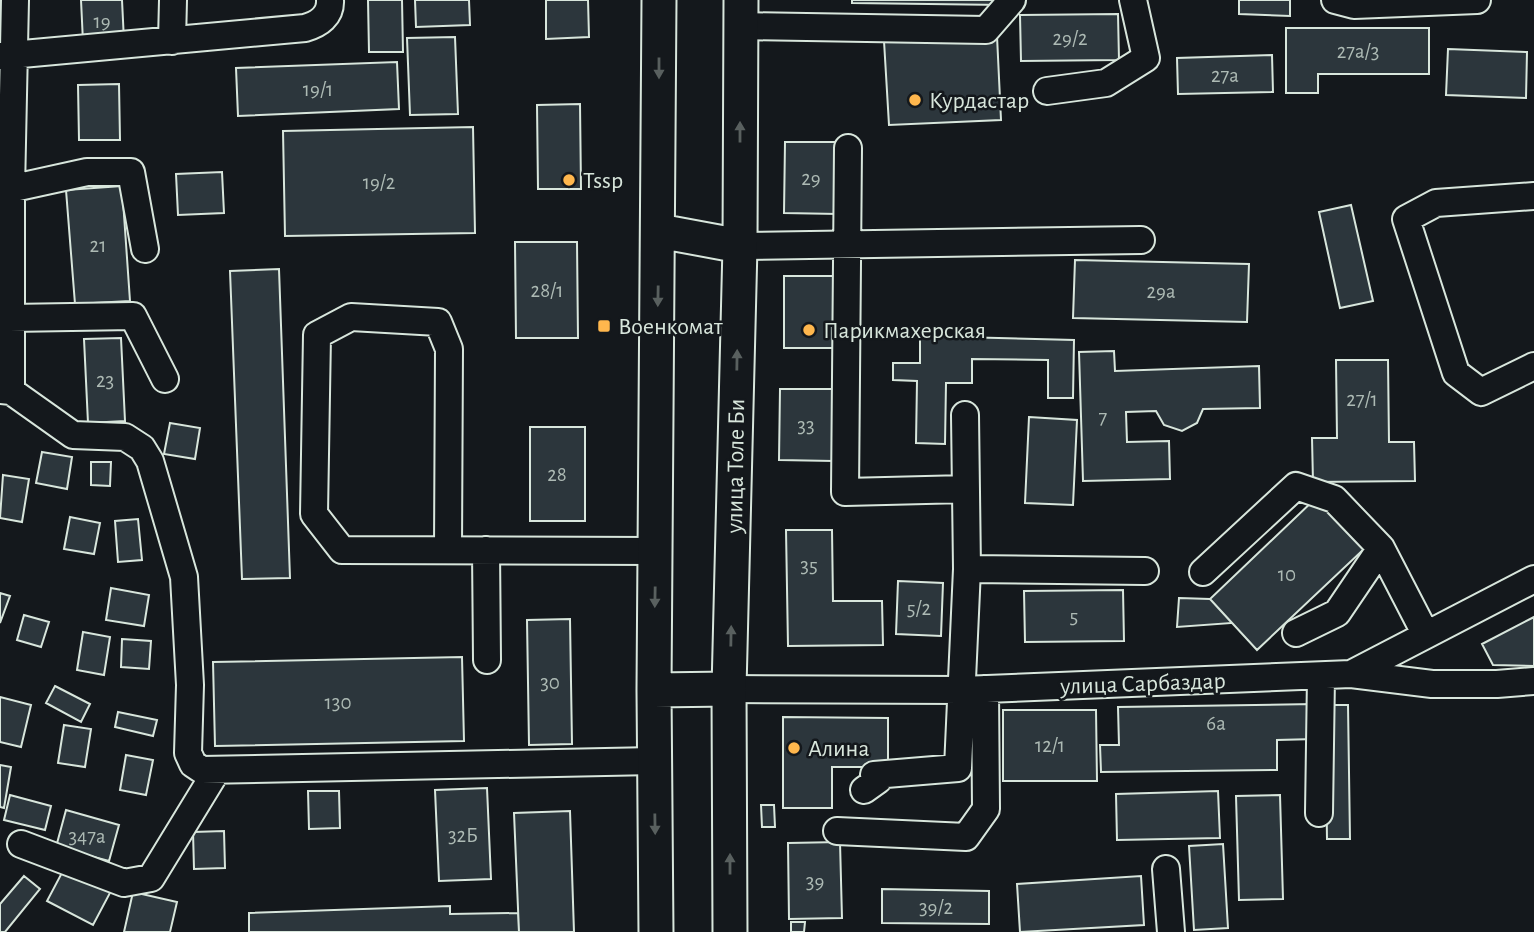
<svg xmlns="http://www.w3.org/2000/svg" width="1534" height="932" viewBox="0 0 1534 932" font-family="'Alegreya Sans',sans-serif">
	<rect width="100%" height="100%" fill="#14181c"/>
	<path fill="#2c363c" stroke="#d8e6dc" stroke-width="2" d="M81,0H122L124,41L83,42Z
		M368,0H402L403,52H369Z
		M415,0H469L470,25L416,27Z
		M546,0H588L589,37L546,39Z
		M852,0H1004V5L852,3Z
		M1239,0H1290V16L1239,14Z
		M1118,14L1119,60L1021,61L1020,15Z
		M1286,28H1429V74H1318V93H1286Z
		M997,36L1001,120L889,125L884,41Z
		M455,37L458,114L410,115L407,38Z
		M1448,49L1527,52L1526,98L1446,95Z
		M1272,55L1273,92L1178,94L1177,58Z
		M397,62L399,109L238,116L236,68Z
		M119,84L120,140H79L78,85Z
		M580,104L581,189H538L537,105Z
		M473,127L475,233L285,236L283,131Z
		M785,142H838V214L784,213Z
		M222,172L224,213L178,215L176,174Z
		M122,186L130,301L75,304L66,190Z
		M1351,205L1373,301L1340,308L1319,212Z
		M515,242H577L578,338H516Z
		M1075,260L1249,264L1247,322L1073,318Z
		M279,269L290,578L242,579L230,271Z
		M784,276H838V348H784Z
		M920,336L1074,340L1073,398H1048V360L972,359V383H946L945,444L916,443L917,381L893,380V363H920Z
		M121,338L125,421L88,423L84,339Z
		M1114,351L1115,371L1259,366L1260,408L1203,409L1197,423L1182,431L1164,425L1156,411L1126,412L1127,442L1169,441L1170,479L1083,481L1079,352Z
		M1336,360H1388L1389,442H1414L1415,481L1313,482L1312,438H1337Z
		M780,389H833V461L779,460Z
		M1029,417L1077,420L1073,505L1025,503Z
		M170,423L200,428L195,459L164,454Z
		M530,427H585V521H530Z
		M42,452L72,457L67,489L36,483Z
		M91,462H111L110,486L91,485Z
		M3,475L29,479L22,522L0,518Z
		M1316,498L1364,549L1257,650L1210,599Z
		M70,517L100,523L94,554L64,549Z
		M138,519L142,560L118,562L115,521Z
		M786,530H832L833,601H882L883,645L788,646Z
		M898,581L943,583L941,636L896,634Z
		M111,588L149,595L144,626L106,620Z
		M1123,590L1124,641L1025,642L1024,591Z
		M0,593L10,596L0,623Z
		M1179,598L1210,599L1232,623L1177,627Z
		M24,615L49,622L41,647L17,640Z
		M1534,617V666L1493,665L1482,644Z
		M570,619L572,744L529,745L527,620Z
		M83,632L110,637L104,675L77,670Z
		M122,639L151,641L149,669L121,667Z
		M462,657L464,741L215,746L213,662Z
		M55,686L90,704L81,722L46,703Z
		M0,697L31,705L21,747L0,742Z
		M1314,704L1315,739L1277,740V770L1101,772L1100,745H1119L1118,707Z
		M1325,705H1348L1350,839H1327Z
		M1003,710H1096L1097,781H1003Z
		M118,712L157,720L153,736L115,727Z
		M783,717L888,718V767H832V808H783Z
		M64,725L91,729L85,767L58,763Z
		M126,755L153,760L146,795L120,790Z
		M0,765L11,767L4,808L0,807Z
		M487,788L491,879L439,881L435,790Z
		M308,791H339L340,828L309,829Z
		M1218,791L1220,838L1117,840L1116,794Z
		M10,795L51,806L45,830L4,820Z
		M1280,795L1283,899L1239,900L1236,796Z
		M761,805H774L775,827H762Z
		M66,810L119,825L109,861L56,847Z
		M570,811L574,932H519L514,813Z
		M224,831L225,868L194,869L193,832Z
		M840,842L842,918L789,919L788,843Z
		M1223,844L1228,928L1194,930L1189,846Z
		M65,867L111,891L93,925L47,901Z
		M24,876L40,889L5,932H0V904Z
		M1141,876L1144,925L1020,932L1017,884Z
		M882,889L989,891V924L882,923Z
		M133,892L177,902L170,932H124Z
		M450,906V914L518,913L519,932H249V913Z
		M791,922H805L804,932H791Z"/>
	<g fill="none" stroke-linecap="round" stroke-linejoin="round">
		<defs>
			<path id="minor" d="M1335,0L1354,5L1477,0
				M740,26L986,30L1012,0
				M172,41L173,0
				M0,56L305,28C319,24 331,16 330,0
				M1047,91L1106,83L1146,58L1133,0
				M848,148L845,492L966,489
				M0,191L87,172H131L145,249
				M1534,196L1436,203L1406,219L1456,373L1481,392L1534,366
				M740,246L1141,240
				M10,318L133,316L165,379
				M0,390L11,391L73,435L125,437L142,448L150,461L184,577L190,685L188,753L193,764L202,770L654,761
				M11,391V190L15,0
				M965,415L967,569
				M448,550L449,349L438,322L351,317L317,335L314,514L342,550L656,551
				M486,550L487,660
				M1203,572L1296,486L1334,499L1381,548L1426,635
				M1296,633L1337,613L1381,548
				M1351,674L1432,684H1497L1534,681
				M729,689L962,690L1351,674L1534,579
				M864,790L878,780L874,775L958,768L967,569L1145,571
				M1319,813L1321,676
				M837,831L966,837L986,809L985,689
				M21,844L124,883L151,878L217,770
				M1166,869L1171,932"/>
			<path id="major" d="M659,231L740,246
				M654,690L729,689
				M656,932L654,690L659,0
				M730,932L729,689L740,246L741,0"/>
		</defs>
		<use href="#minor" stroke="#d8e6dc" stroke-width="30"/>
		<use href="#major" stroke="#d8e6dc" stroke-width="37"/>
		<use href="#minor" stroke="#14181c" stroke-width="26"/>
		<use href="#major" stroke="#14181c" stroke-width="33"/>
	</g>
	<defs><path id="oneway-solid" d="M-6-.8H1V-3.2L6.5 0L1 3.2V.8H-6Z" transform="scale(1.75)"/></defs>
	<g fill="#59605f">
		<use href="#oneway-solid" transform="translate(659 68) rotate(90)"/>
		<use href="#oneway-solid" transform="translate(740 132) rotate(-90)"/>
		<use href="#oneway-solid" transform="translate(658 296) rotate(91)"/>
		<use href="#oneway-solid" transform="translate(737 360) rotate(-89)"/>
		<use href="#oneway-solid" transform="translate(655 597) rotate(91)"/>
		<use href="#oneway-solid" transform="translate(731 636) rotate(-89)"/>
		<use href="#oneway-solid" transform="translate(655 824) rotate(89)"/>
		<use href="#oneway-solid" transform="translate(730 864) rotate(-90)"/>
	</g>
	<g fill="#ffb74d" stroke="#14181c" stroke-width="2.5">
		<circle cx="915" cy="100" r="7"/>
		<circle cx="569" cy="180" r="7"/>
		<rect x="597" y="319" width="14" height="14" rx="3.5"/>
		<circle cx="809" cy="330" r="7"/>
		<circle cx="794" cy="748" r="7"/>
	</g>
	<g text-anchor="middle" stroke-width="5" stroke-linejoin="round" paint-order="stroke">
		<g font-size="21" fill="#adbab4">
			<text x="102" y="28">19</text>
			<text x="1070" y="45">29/2</text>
			<text x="1358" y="58">27а/3</text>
			<text x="1225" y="82">27а</text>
			<text x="318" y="96">19/1</text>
			<text x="811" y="185">29</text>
			<text x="379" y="189">19/2</text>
			<text x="98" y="252">21</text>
			<text x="547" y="297">28/1</text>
			<text x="1161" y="298">29а</text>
			<text x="105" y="387">23</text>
			<text x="1362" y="406">27/1</text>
			<text x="1103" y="424">7</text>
			<text x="806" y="432">33</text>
			<text x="557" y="481">28</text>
			<text x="809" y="572">35</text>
			<text x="1287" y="581">10</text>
			<text x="919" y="615">5/2</text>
			<text x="1074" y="623">5</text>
			<text x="550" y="689">30</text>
			<text x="338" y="709">130</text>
			<text x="1216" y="730">6а</text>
			<text x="1050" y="752">12/1</text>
			<text x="463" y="842">32Б</text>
			<text x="87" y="843">347а</text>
			<text x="815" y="888">39</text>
			<text x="936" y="914">39/2</text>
		</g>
		<g font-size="24" fill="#d8e6dc" stroke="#14181c" text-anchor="start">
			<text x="929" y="108">Курдастар</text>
			<text x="583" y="188">Tssp</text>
			<text x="618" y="334">Военкомат</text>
			<text x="823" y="338">Парикмахерская</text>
			<text x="808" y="756">Алина</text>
		</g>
		<g font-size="24" fill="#d8e6dc" stroke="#14181c">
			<text transform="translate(735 466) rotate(-89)" y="8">улица Толе Би</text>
			<text transform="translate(1143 683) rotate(-2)" y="8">улица Сарбаздар</text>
		</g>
	</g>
</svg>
